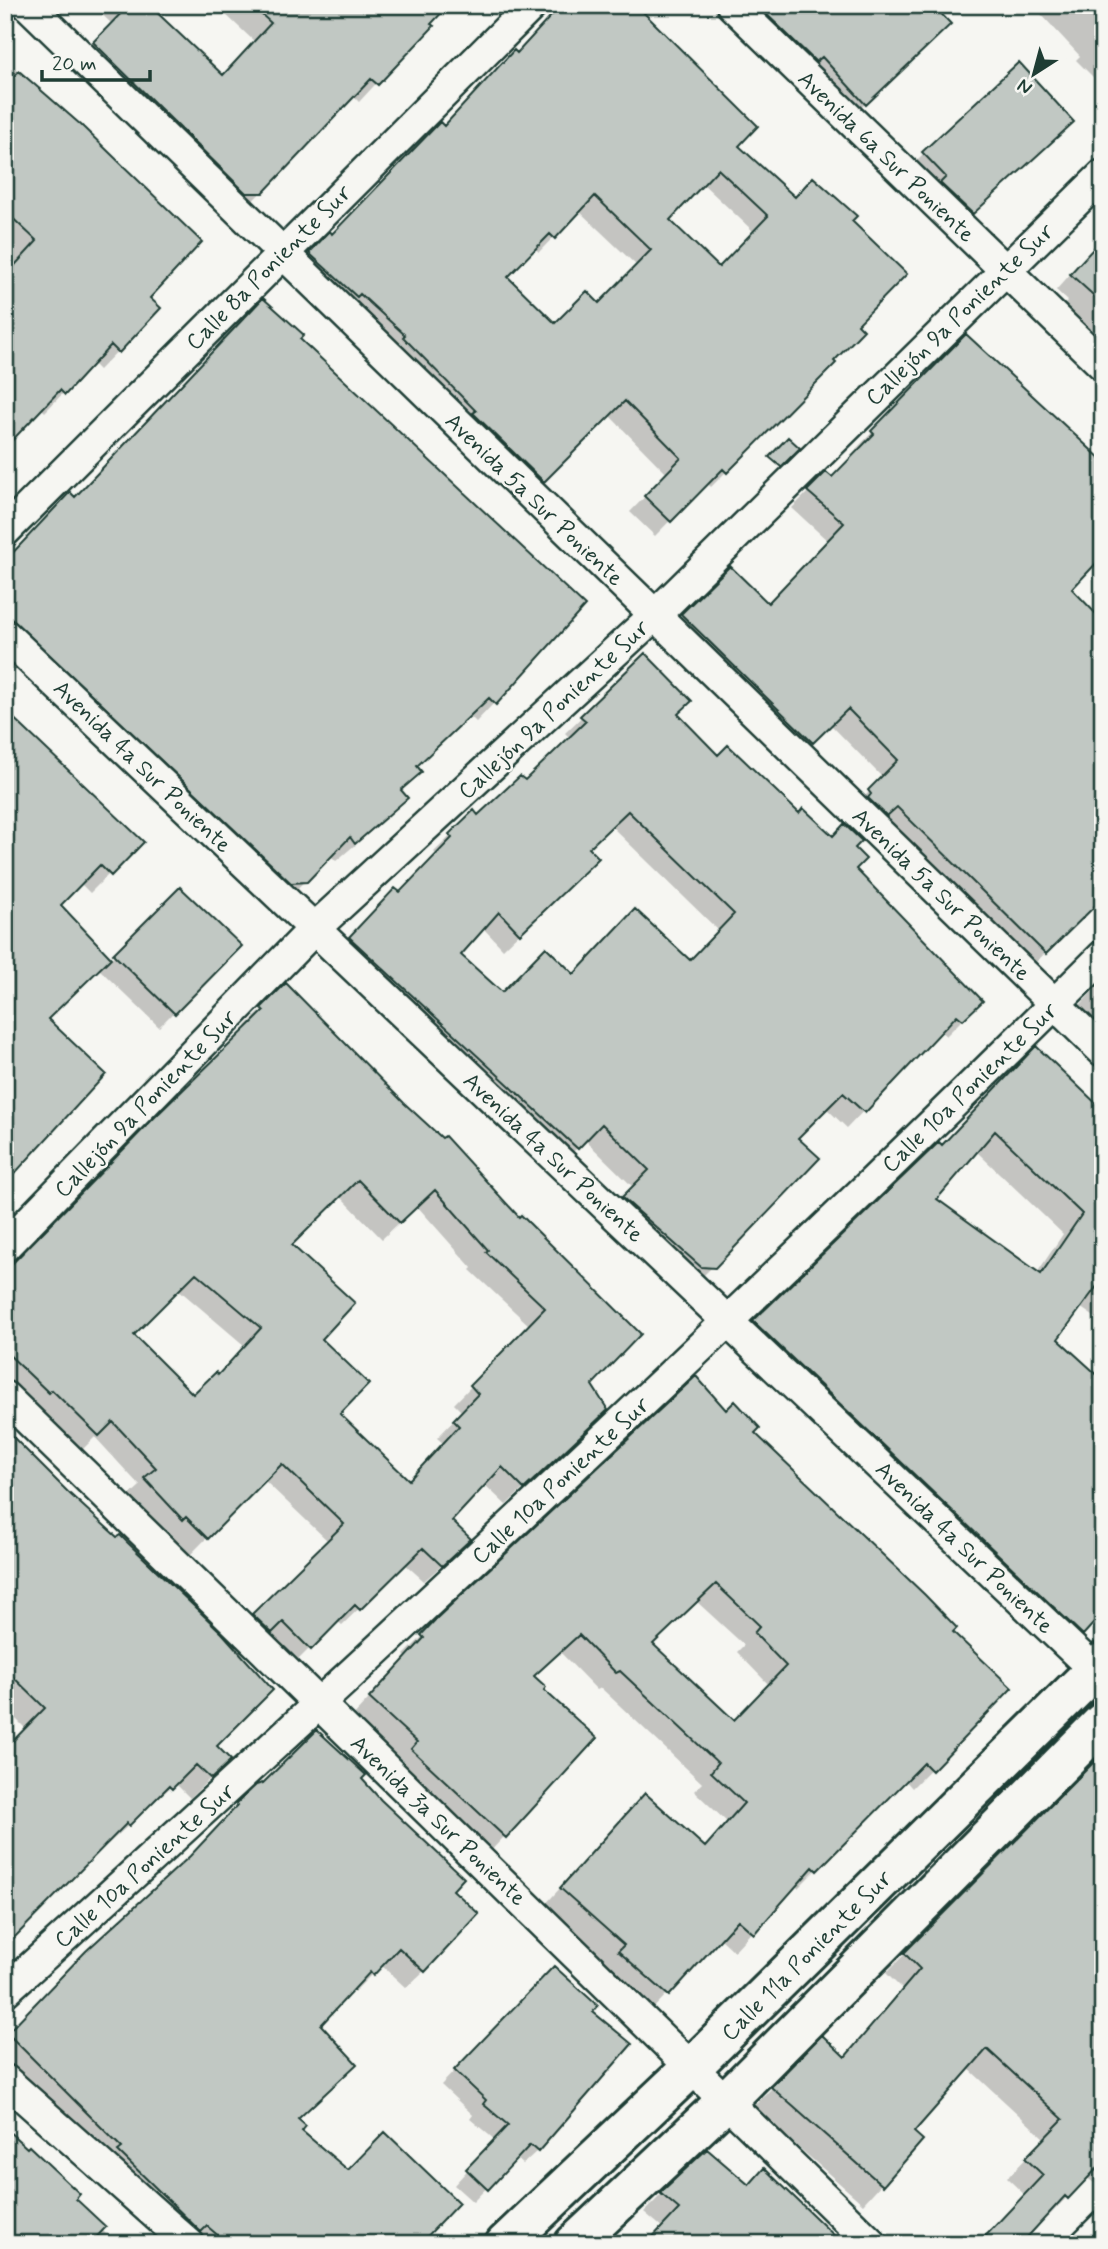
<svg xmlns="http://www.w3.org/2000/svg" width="1108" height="2249" viewBox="0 0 1108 2249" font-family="Mynerve,sans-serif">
	<rect width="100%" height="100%" fill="#f6f6f2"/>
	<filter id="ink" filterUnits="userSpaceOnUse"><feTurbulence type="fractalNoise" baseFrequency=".0143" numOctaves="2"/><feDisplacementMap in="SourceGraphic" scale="14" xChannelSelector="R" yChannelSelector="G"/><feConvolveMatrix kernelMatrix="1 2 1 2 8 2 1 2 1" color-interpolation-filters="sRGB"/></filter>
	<g filter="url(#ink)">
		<path fill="#0003" fill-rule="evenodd" d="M92,5H172L160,18L223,76L255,42L223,12L229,5H449L359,102L353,96L244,210L77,61L112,24Z
			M563,5H641L637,9L736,146L794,199L850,221L856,324L832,361L834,363L711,487L707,483L655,536L630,512L667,474L609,415L528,495L296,269L443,128ZM702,183L754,232L718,269L668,220ZM579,211L637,266L599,305L555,326L506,277L534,248L539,252Z
			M726,5H930L933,40L849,119Z
			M1037,5H1103V87L1076,60L1080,56L1039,12L1041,10Z
			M5,60L80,127L148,298L159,308L99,370L92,363L45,412L41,408L5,445Z
			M1057,137L957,228L909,168L924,153Z
			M1103,238V345L1061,308L1068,301L1056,290Z
			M966,337L1070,589L1103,896L1029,969L853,808L883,778L830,724L796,758L666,632L730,568L767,605L828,541L792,508L826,474L832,479L859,452L856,449Z
			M298,339L494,703L476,722L470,716L415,767L420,772L400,792L406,798L388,817L336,861L330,855L286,900L5,649V562L75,498Z
			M645,656L676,714L718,757L832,838L852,848L854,869L981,1001L946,1036L940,1031L847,1128L826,1108L795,1139L713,1266L696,1283L607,1215L634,1188L585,1140L561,1164L334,955L378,906L399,894L437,855L434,852L474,813L478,817L525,783L570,738L565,733ZM611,826L719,931L690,962L502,994L459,955L483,928L503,949L580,875L587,848Z
			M5,711L141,842L90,893L80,883L58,905L110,960L180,889L239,946L159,1027L98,968L46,1020L104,1074L5,1182Z
			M1103,980V1058L1064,1023Z
			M286,986L519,1220L590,1385L589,1427L506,1505L484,1484L450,1521L452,1556L424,1581L405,1564L342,1625L337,1621L293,1665L236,1632L328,1541L264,1480L190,1555L168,1533L165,1535L129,1496L140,1486L95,1437L81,1451L5,1382V1277L249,1029L246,1026ZM340,1196L382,1239L417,1206L472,1268L470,1270L530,1326L454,1404L462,1412L437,1438L444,1444L409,1481L338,1414L320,1339L290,1245ZM178,1289L245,1346L217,1376L193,1396L131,1335Z
			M1016,1069L1103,1112V1323L1080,1307L1056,1340L1082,1634L1062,1654L734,1342L939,1144L941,1147ZM976,1151L1063,1234L1037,1273L935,1199Z
			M696,1378L726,1412L752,1433L1010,1688L912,1788L905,1780L798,1888L795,1885L734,1951L720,1938L649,2013L601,1970L607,1964L543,1907L627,1814L704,1848L727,1822L694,1791L702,1783L601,1688L597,1690L560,1652L533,1677L541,1690L595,1739L487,1855L394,1768L400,1761L352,1717L407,1658L404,1655L422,1637ZM696,1601L744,1645L737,1652L769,1685L734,1722L651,1645Z
			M5,1430L214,1746L229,1760L190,1798L175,1783L108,1844L26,1729L5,1708Z
			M1096,1763L1103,1769V2174L1094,2183L1086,2177L1048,2217L1007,2178L1045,2139L968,2068L912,2132L921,2140L863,2204L753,2107L822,2038L844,2058L903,1990L886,1973Z
			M360,1779L450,1890L424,1971L406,1988L381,1965L354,1992L351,1990L319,2025L296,2119L299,2131L347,2173L417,2244H190L5,2067V2036L87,1953L183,1865L237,1805Z
			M540,1982L537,2151L523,2164L515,2158L473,2202L454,2185L495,2140L470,2119L473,2115L441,2085Z
			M5,2128L78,2195L74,2199L115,2244H5Z
			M748,2187L663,2228L644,2212L662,2194Z"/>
		<path fill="#c1c8c3" stroke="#1f3d34" stroke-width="2" fill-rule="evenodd" d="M129,5H149L223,75L271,23L251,5H449L431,24L434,26L378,85L371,79L263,193H246L93,42Z
			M561,5H636L758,126L739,146L795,197L813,177L857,216L852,221L907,274L858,324L864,330L834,361L836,363L727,473L723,469L671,522L644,496L681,458L625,401L544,482L473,413L476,411L403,337L405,335L360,294L357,297L309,253L330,231L332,234L440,122L444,126L514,50L517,53ZM718,169L768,216L719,267L670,220ZM595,196L651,250L599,303L587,291L555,323L508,277L550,234L555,239Z
			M757,5H933L951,24L866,105L822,57L816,62Z
			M1019,62L1074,122L973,214L940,183L946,177L922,152Z
			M19,71L81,125L202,242L150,298L161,308L119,353L111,345L65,395L60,390L5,448V276L37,241L5,211V85Z
			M1103,238V304L1070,274Z
			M263,298L304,335L300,339L585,606L496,705L489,698L417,766L422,772L401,790L408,798L355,844L350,837L307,882L291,883L5,613V561L70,492L75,497Z
			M966,334L1103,461V556L1072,589L1103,621V898L1046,954L897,807L887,816L868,798L871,794L868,790L898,760L848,709L813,743L681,614L730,566L768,603L844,523L807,491L826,472L832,477L874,434L871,431Z
			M788,437L800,448L781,467L769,457Z
			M645,653L692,701L678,714L718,755L728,745L799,813L803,808L833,836L844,824L862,841L855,848L866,859L856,869L983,1001L963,1020L957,1015L865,1113L843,1093L798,1138L820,1158L715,1268L701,1267L622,1197L649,1170L602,1124L578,1149L349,937L395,888L400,892L452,838L449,834L474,810L478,815L520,776L525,780L586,721L580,716ZM628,811L734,914L690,960L635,909L574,974L546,947L502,992L461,955L499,912L520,934L599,858L589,848Z
			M5,710L144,842L111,876L100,865L61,905L111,958L48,1019L106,1074L5,1184Z
			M180,887L242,946L175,1014L113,954Z
			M286,983L404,1103L442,1138L445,1136L519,1217L521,1215L641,1334L592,1385L608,1410L524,1489L502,1467L452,1521L471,1539L442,1566L423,1548L360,1610L355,1605L311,1650L283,1622L272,1633L252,1614L344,1524L282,1464L208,1539L186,1517L183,1520L144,1478L156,1468L113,1422L99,1436L52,1390L49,1393L5,1351V1271L155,1117L264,1011L261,1008ZM358,1180L400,1223L435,1190L488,1250L486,1252L545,1308L470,1385L478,1394L453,1420L459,1426L409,1480L340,1414L369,1384L322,1339L355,1303L292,1245ZM196,1273L261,1328L218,1375L216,1372L193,1394L134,1335Z
			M1036,1046L1103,1110V1278L1058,1339L1103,1380V1613L1083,1635L753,1321L939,1142L942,1145ZM995,1131L1082,1214L1041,1274L937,1199Z
			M696,1376L726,1410L735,1401L760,1428L755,1433L925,1595L957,1628L953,1632L1012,1688L932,1771L924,1763L817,1871L813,1867L754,1934L738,1920L669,1996L618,1951L624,1945L560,1888L645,1793L705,1847L744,1803L711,1772L718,1763L620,1671L616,1673L579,1635L534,1676L546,1687L544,1690L597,1738L506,1838L411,1749L417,1742L369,1698L424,1638L421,1635L438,1617ZM716,1584L760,1626L754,1633L786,1666L734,1720L653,1644Z
			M5,1429L70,1494L117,1537L120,1535L128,1543L222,1633L273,1690L217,1746L231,1760L211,1779L196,1765L172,1789L169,1786L129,1826L127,1823L5,1947V1749L45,1708L5,1669Z
			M317,1730L366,1775L362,1779L381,1800L464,1878L453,1890L479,1914L425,1972L399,1948L373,1976L370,1972L321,2025L357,2064L298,2119L306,2126L302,2131L348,2170L385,2132L459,2203L420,2244H228L207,2226L201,2232L118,2151L122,2148L7,2033L86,1951L190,1856L237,1806L236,1804L256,1785L263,1783Z
			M1096,1760L1103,1767V2162L1068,2199L1065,2196L1021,2244H978L1043,2175L1025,2158L1063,2119L987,2049L914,2132L923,2140L883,2186L771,2087L822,2035L845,2057L920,1969L904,1953Z
			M554,1966L598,2006L593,2012L632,2044L538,2152L530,2145L488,2190L466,2169L508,2125L483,2104L486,2100L454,2070Z
			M5,2128L27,2148L29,2146L80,2194L76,2199L106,2227L90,2244H5Z
			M707,2149L749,2185L764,2168L843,2244H646L679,2209L660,2193Z"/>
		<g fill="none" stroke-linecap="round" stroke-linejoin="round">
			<defs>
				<path id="minor" d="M28,5L1103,1051
					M732,5L1103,365
					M5,531L532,5
					M5,635L1103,1678
					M5,1246L314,929L655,615L1103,175
					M5,1397L872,2244
					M5,1991C377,1653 746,1311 1103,956
					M5,2080L189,2244
					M1086,2244L1103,2227"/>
				<path id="secondary" d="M505,2244L692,2067L1103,1662
					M574,2244L726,2101L1103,1722"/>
			</defs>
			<use href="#minor" stroke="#1f3d34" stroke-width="35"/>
			<use href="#secondary" stroke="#1f3d34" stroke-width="44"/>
			<use href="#minor" stroke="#f6f6f2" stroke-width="30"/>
			<use href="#secondary" stroke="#f6f6f2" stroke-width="38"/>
		</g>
	</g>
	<g text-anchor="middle" stroke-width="5" stroke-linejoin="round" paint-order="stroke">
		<g font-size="23" fill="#1f3d34" stroke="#f6f6f2">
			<text transform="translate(887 156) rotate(44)" y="8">Avenida 6a Sur Poniente</text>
			<text transform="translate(268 267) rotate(-45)" y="8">Calle 8a Poniente Sur</text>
			<text transform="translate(959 314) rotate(-44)" y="8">Callejón 9a Poniente Sur</text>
			<text transform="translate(535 499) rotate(44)" y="8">Avenida 5a Sur Poniente</text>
			<text transform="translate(553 709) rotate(-43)" y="8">Callejón 9a Poniente Sur</text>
			<text transform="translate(143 766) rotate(44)" y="8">Avenida 4a Sur Poniente</text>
			<text transform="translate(942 894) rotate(44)" y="8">Avenida 5a Sur Poniente</text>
			<text transform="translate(969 1087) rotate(-44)" y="8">Calle 10a Poniente Sur</text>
			<text transform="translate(145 1103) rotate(-46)" y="8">Callejón 9a Poniente Sur</text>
			<text transform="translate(554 1157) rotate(43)" y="8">Avenida 4a Sur Poniente</text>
			<text transform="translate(560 1480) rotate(-43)" y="8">Calle 10a Poniente Sur</text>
			<text transform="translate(965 1547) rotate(44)" y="8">Avenida 4a Sur Poniente</text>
			<text transform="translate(439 1820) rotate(44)" y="8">Avenida 3a Sur Poniente</text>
			<text transform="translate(144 1865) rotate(-42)" y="8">Calle 10a Poniente Sur</text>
			<text transform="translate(806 1955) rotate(-45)" y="8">Calle 11a Poniente Sur</text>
		</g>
	</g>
	<rect width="1108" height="2249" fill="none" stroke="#f6f6f2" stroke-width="28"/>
	<rect x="14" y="14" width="1080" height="2221" fill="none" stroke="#1f3d34" stroke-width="2.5" filter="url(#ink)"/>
	<g transform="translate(1034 74) rotate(216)" stroke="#f6f6f2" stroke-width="5" paint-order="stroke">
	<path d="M0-5L12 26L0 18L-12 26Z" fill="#1f3d34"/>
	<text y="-10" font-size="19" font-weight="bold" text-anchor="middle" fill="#1f3d34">N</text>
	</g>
	<path d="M42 70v10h108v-10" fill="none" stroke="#1f3d34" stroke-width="3.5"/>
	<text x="52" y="70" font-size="21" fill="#1f3d34" stroke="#f6f6f2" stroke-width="5" paint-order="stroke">20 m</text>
</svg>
